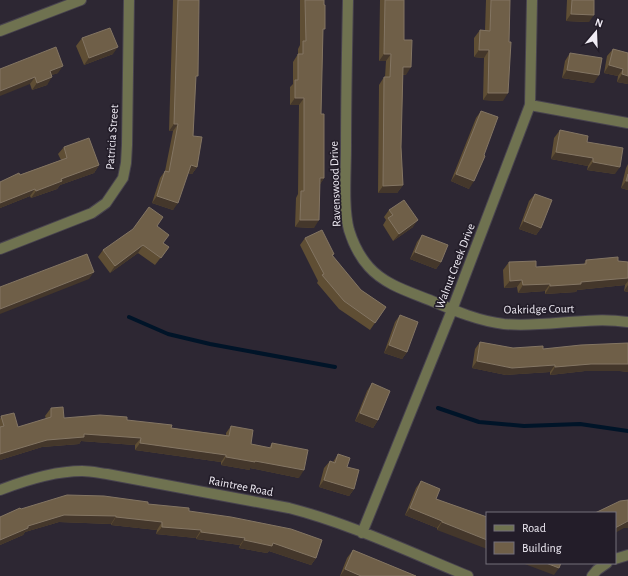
<svg xmlns="http://www.w3.org/2000/svg" width="628" height="576" viewBox="0 0 628 576" font-family="'Alegreya Sans',sans-serif">
	<rect width="100%" height="100%" fill="#2d2733"/>
	<g fill="none" stroke-linecap="round" stroke-linejoin="round">
		<path stroke="#001428" stroke-width="4" d="M129,317L168,334L210,344L335,367
			M438,408L479,422L524,426L580,424L628,431"/>
		<defs>
			<path id="street" d="M348,0C347,49 346,99 346,148C346,172 343,208 349,230C353,243 360,257 369,267C385,285 410,292 432,301C455,311 479,321 504,324C545,328 587,316 628,322
				M0,31L81,0
				M530,105L628,123
				M0,249L92,213L106,203L123,178L126,163L127,145L129,0
				M0,490C26,480 54,471 82,471C91,471 99,473 107,474L289,508C351,524 409,552 468,576
				M362,533L452,310L530,105L532,0
				M615,559L628,555
				M592,576L597,570L607,563"/>
		</defs>
		<use href="#street" stroke="#48434e" stroke-width="12"/>
		<use href="#street" stroke="#6f7250" stroke-width="10"/>
	</g>
	<path fill="#5f4e34" d="M173,0H199L193,136L197,167L192,174L188,173L173,210L152,203L160,178L165,171L173,131H169Z
		M300,0H324L323,33L321,114L324,178L320,184L314,228L295,227L296,198L298,194L299,105H290V87L293,84V62L298,54V49L300,45Z
		M380,0H404V40L406,75H403L401,147L403,185L397,193H378L379,85L384,77H385L386,61H379Z
		M486,0H510L503,101L483,100L484,58L474,57V38L480,30H485Z
		M567,0H594L589,22L566,21Z
		M82,38L113,54L84,65L76,46Z
		M613,49L628,53V84L617,82L618,76L604,73L607,56Z
		M570,53L594,83L562,78L565,61Z
		M0,69L58,73L51,75L47,85L32,90L30,84Z
		M481,111L469,189L451,181L476,118Z
		M560,130L587,142L615,174L587,170L588,166L551,159L554,138Z
		M64,147L99,165L94,173L60,185L57,189L31,198L30,196L0,208V182L61,160L58,154Z
		M628,164V190L621,188L626,168Z
		M535,194L541,228L536,235L519,229L529,201Z
		M389,210L413,227L393,241L383,225L386,220L384,217Z
		M157,226L163,243L169,247L155,265L138,253L110,273L98,257L103,250Z
		M422,235L441,262L436,269L410,259L417,242Z
		M305,238L334,254L332,257L361,290L386,307L370,330L339,309L317,283L318,281L300,245Z
		M586,260L618,261L628,262V292L624,291L625,285L577,290L576,292L545,294V291L518,293L517,287L504,288L503,270L509,262L536,267L584,264Z
		M400,315L407,352L402,359L384,353L395,322Z
		M480,342L513,348L543,349L628,343V372L620,371H585L550,375V372L506,375L472,368L475,349Z
		M372,383L378,420L373,428L355,421L367,391Z
		M51,408L64,418L127,420L171,428L226,435V433L231,426L251,444L269,448L272,443L299,478L250,468V470L221,465V462L135,450V445L81,441L79,444L42,447L0,460V419L1,416L18,427L46,419L45,416Z
		M338,454L347,467L354,489L349,496L319,487L324,468L330,461L333,462Z
		M421,481L436,499L487,517L437,530V528L405,515L416,488Z
		M148,504L189,511L316,558L311,565L269,551L267,553L239,548L240,545L196,539V538L156,534L157,530L111,525V524L59,522L25,532L23,535L0,545V517L21,509Z
		M353,550L416,576H340L347,558Z"/>
	<path fill="#44372b" d="M571,14L594,15L589,22L566,21Z
		M118,47L113,54L84,65L89,58Z
		M479,50H489L484,58L474,57Z
		M384,54H391L386,61H379Z
		M609,65L623,69L618,76L604,73Z
		M63,66L58,73L44,78L50,71Z
		M403,67H411L406,75L398,74Z
		M567,70L599,75L594,83L562,78Z
		M622,74L628,76V84L617,82Z
		M35,77L30,84L0,96V91Z
		M52,77L47,85L32,90L37,83Z
		M488,93H508L503,101L483,100Z
		M295,98H304L299,105H290Z
		M174,124H178L173,131H169Z
		M556,152L593,158L588,166L551,159Z
		M593,162L620,167L615,174L587,170Z
		M99,165L94,173L60,185L57,189L31,198L36,191L61,179Z
		M191,165L197,167L192,174L186,173Z
		M456,174L474,181L469,189L451,181Z
		M320,178H324L319,186Z
		M626,181H628V190L621,188Z
		M403,185L397,193H378L383,186Z
		M35,189L30,196L0,208V203Z
		M157,196L178,203L173,210L152,203Z
		M300,220H319L314,228L295,227Z
		M418,220L413,227L393,241L399,234Z
		M524,221L541,228L536,235L519,229Z
		M143,245L138,253L110,273L115,266Z
		M415,252L441,262L436,269L410,259Z
		M94,272L89,279L0,314V309Z
		M628,278V281L625,285L577,290L576,292L545,294L550,286L581,282Z
		M522,280L517,287L504,288L510,281Z
		M550,284L545,291L518,293L523,285Z
		M628,285V292L624,291Z
		M389,345L407,352L402,359L384,353Z
		M477,361L555,365L550,372L506,375L472,368Z
		M625,363L628,364V372L620,371H585L550,375L555,367L591,364Z
		M360,413L378,420L373,428L355,421Z
		M84,434L141,438L135,445L81,441L79,444L42,447L0,460V454L47,440Z
		M140,443L226,455L221,462L135,450Z
		M226,457L255,461L304,470L299,478L250,468V470L221,465Z
		M324,480L354,489L349,496L319,487Z
		M410,508L442,521L437,528L405,515Z
		M64,515L116,516L111,524L59,522L25,532L23,535L0,545V540L28,526Z
		M116,517L162,522L157,530L111,525Z
		M628,521V528H624L615,533V528Z
		M442,522L487,540V549L437,530Z
		M162,527L201,530L196,538L156,534Z
		M201,532L245,538L240,545L196,539Z
		M244,540L273,543L316,558L311,565L269,551L267,553L239,548Z
		M522,563H546L559,568L554,575Z
		M345,569L361,576H340Z"/>
	<path fill="#6f5f48" stroke="#837563" d="M178,0H199L198,76H196L193,136L202,137L197,167L191,165L178,203L157,196L165,171L169,172L178,124H174Z
		M305,0H324V5H325V29H323L321,114H324V178H320L319,220H300L301,191H304V98H295V80H298V54H303V41H306Z
		M385,0H404V40H412L411,67H403L401,147L403,185L383,186L384,77H390L391,54H384Z
		M491,0H510L509,42H511L508,93H488L489,50H479L480,30L490,31Z
		M572,0H594V15L571,14Z
		M110,28L118,47L89,58L82,38Z
		M56,47L63,66L50,71L52,77L37,83L35,77L0,91V69Z
		M613,49L628,53V76L622,74L623,69L609,65Z
		M570,53L602,58L599,75L567,70Z
		M481,111L498,117L484,155L485,156L474,181L456,174Z
		M560,130L588,136L587,142L623,148L620,167L593,162V158L556,152Z
		M89,138L99,165L61,179L62,181L36,191L35,189L0,203V182L19,173L20,175L67,158L64,147Z
		M628,174V181H626Z
		M535,194L552,200L541,228L524,221Z
		M404,200L418,220L399,234L388,218L393,215L389,210Z
		M149,207L163,217L157,226L169,235L163,243L169,247L161,258L143,245L115,266L103,250L133,229Z
		M322,230L334,254L332,255L361,290L386,307L375,323L344,301L322,275L324,274L305,238Z
		M422,235L448,245L441,262L415,252Z
		M87,254L94,272L0,309V287Z
		M618,257V261L628,262V278L581,282V284L550,286V284L523,285L522,280L510,281L509,262L536,261V267L586,264V260Z
		M400,315L418,322L407,352L389,345Z
		M480,342L513,348L543,346V349L581,345L628,343V364H591L555,367V365L512,368L477,361Z
		M372,383L390,391L378,420L360,413Z
		M63,407L64,418L100,415L127,417V420L172,425L171,428L229,436L231,426L253,430L251,444L271,448L272,443L308,450L304,470L255,461V462L226,457V455L140,443L141,438L84,434V437L47,440L0,454V427L4,426L1,416L14,413L18,427L51,417V408Z
		M338,454L350,458L347,467L359,470L354,489L324,480L330,461L335,463Z
		M421,481L440,489L436,499L487,517V540L442,522V521L410,508Z
		M67,495L104,496L148,502V504L189,508V511L231,517L291,529L322,540L316,558L273,543L272,546L244,540L245,538L201,532V530L162,527V522L116,517V516L64,515L28,526V528L0,540V517L20,508L21,509Z
		M628,500V521L615,528V513H595L620,501Z
		M353,550L416,576H361L345,569Z
		M546,563H561L559,568Z"/>
	<g text-anchor="middle" stroke-width="3.5" stroke-linejoin="round" paint-order="stroke">
		<g font-size="12" fill="#f0ecf5" stroke="#231d29">
			<text transform="translate(112 137) rotate(-86)" y="4">Patricia Street</text>
			<text transform="translate(335 184) rotate(-92)" y="4">Ravenswood Drive</text>
			<text transform="translate(455 266) rotate(-69)" y="4">Walnut Creek Drive</text>
			<text transform="translate(539 309) rotate(-1)" y="4">Oakridge Court</text>
			<text transform="translate(241 486) rotate(11)" y="4">Raintree Road</text>
		</g>
	</g>
	<rect x="486" y="512" width="130" height="52" fill="#231d29" stroke="#75707b"/>
	<rect x="494" y="525" width="20" height="6" fill="#6f7250" stroke="#75707b"/>
	<text x="522" y="532" font-size="12" fill="#f0ecf5">Road</text>
	<rect x="494" y="542" width="20" height="12" fill="#6f5f48" stroke="#75707b"/>
	<text x="522" y="552" font-size="12" fill="#f0ecf5">Building</text>
	<g transform="translate(596 32) rotate(19)" stroke="#231d29" stroke-width="3" paint-order="stroke">
	<path d="M0-3L7 15L0 10L-7 15Z" fill="#f0ecf5"/>
	<text y="-6" font-size="11" font-weight="bold" text-anchor="middle" fill="#f0ecf5">N</text>
	</g>
</svg>
